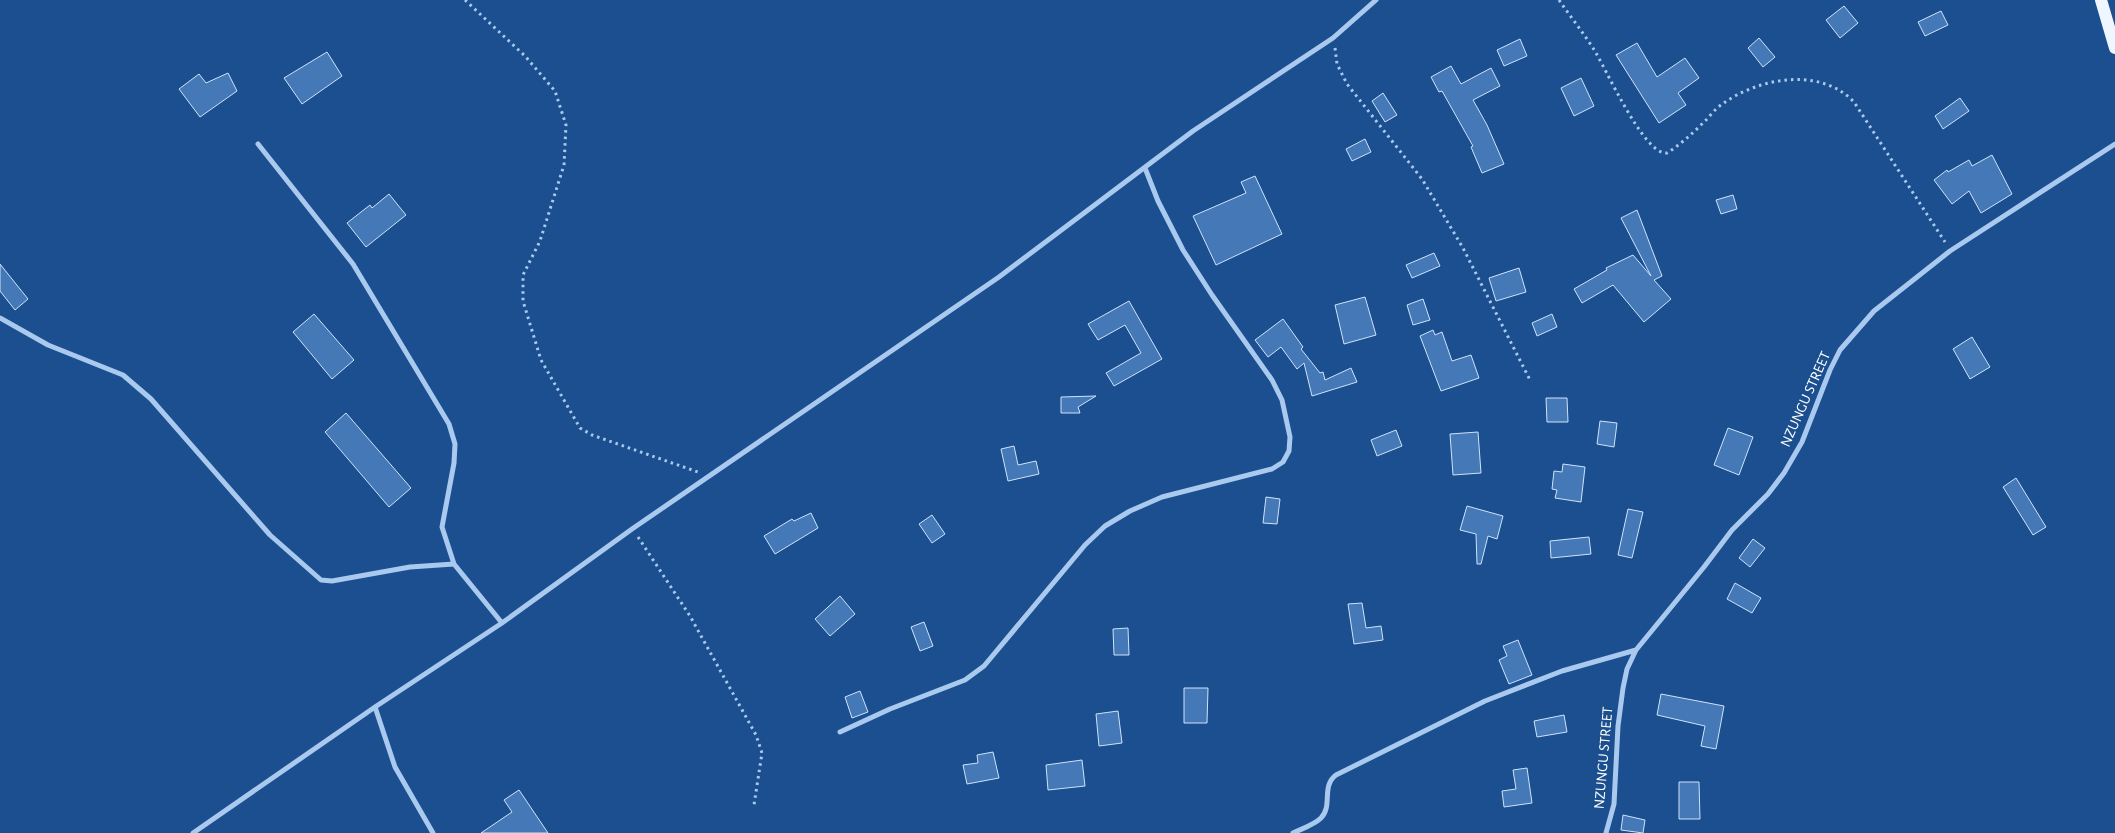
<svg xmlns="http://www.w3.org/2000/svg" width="2115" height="833" viewBox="0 0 2115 833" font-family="'Alegreya Sans',sans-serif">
	<rect width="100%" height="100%" fill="#1b4f8f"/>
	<path fill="#4478b7" stroke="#cfe3fa" d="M1844,6L1858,23L1840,38L1826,20Z
		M1941,11L1948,25L1925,36L1918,22Z
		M1759,38L1775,57L1763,67L1748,48Z
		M1520,39L1527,56L1504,66L1497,50Z
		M1637,43L1657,77L1685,58L1699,78L1678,93L1686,105L1659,123L1616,55Z
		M327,52L342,76L302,104L284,78Z
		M1451,66L1461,84L1491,68L1500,86L1473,100L1487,125L1504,164L1482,173L1471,147L1473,146L1442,91L1439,92L1431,77Z
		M228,73L237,91L200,117L179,89L199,74L206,83Z
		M1581,78L1594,106L1574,116L1561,88Z
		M1383,93L1397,115L1385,122L1372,101Z
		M1960,98L1969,111L1943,129L1935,116Z
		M1365,139L1371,152L1352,161L1346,149Z
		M1992,155L2012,194L1981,213L1969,191L1952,204L1934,180L1947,170L1948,172L1969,160L1972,166Z
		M1255,176L1282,234L1216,265L1193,216L1246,193L1241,182Z
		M389,194L406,215L366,247L347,223L370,205L372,208Z
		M1733,195L1737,209L1721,214L1716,200Z
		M1637,210L1662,276L1654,280L1671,299L1644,322L1613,285L1582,303L1574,289L1607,270L1606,268L1633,255L1651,276L1621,218Z
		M1434,253L1440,266L1412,278L1406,265Z
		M0,264L28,299L15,310L0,291Z
		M1519,268L1526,292L1496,301L1489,278Z
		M1365,297L1376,335L1344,344L1335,305Z
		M1423,299L1430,320L1413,325L1407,305Z
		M1129,301L1162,359L1114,386L1106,373L1141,353L1125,325L1098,340L1088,324Z
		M314,314L354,360L332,379L293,332Z
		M1552,314L1557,327L1537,336L1532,323Z
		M1283,319L1303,347L1301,349L1320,373L1323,372L1325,380L1351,368L1357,382L1312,396L1304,363L1297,369L1281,347L1268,357L1255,340Z
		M1433,330L1435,335L1442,332L1452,361L1471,355L1479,378L1441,391L1420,336Z
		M1972,337L1990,367L1970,379L1953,349Z
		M1096,396L1078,407L1080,413H1061V397Z
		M1546,398H1567L1568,422H1547Z
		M346,413L411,488L389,507L325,432Z
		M1600,421L1617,423L1614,447L1597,444Z
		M1728,428L1753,437L1739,475L1714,465Z
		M1396,430L1402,446L1377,456L1371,440Z
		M1478,432L1481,473L1453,475L1450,434Z
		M1014,446L1018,465L1036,461L1039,474L1008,481L1001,449Z
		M1563,464L1585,467L1581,502L1555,498L1557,490L1552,489L1554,471L1562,472Z
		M2016,478L2046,527L2033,535L2003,487Z
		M1266,497L1280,499L1277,524L1263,523Z
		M1467,506L1503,516L1497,539L1488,536L1481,564H1477L1476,534L1460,530Z
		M1628,509L1643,512L1632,558L1618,555Z
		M811,513L818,528L775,554L764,536L792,519L794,521Z
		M932,515L945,534L932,543L919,524Z
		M1589,537L1591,554L1551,558L1550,541Z
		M1753,539L1765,548L1750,567L1739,558Z
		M1735,583L1761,598L1752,613L1727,599Z
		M840,596L855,614L830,636L815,619Z
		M1362,603L1366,628L1381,626L1383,640L1354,644L1348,604Z
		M924,622L933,646L920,651L911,627Z
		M1128,628L1129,655H1114L1113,629Z
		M1518,640L1532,675L1509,684L1499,660L1507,656L1503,646Z
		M1184,688H1208L1207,723H1184Z
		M860,691L868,712L852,718L845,697Z
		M1661,694L1724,706L1716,749L1701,746L1705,726L1657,715Z
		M1118,711L1122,743L1099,746L1096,714Z
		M1564,715L1567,732L1537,737L1534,721Z
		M993,752L999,778L967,784L963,765L978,763L977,755Z
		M1082,760L1085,786L1048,790L1046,765Z
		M1527,768L1532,803L1504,807L1502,791L1516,789L1513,770Z
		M1679,782H1699L1700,819H1679Z
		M519,790L548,833H481L512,812L504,800Z
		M1623,815L1645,820L1643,833L1621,830Z"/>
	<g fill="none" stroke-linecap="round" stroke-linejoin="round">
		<path stroke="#a9c9ee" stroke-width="3" stroke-dasharray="2.5 4" stroke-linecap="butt" d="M465,0L525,56L555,91L566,125L564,165L540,241L523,275V301L541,360L580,428L592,435L698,472
			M1559,0C1570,16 1582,31 1593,48C1605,66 1644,156 1667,153C1681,144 1693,133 1705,121C1710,116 1715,109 1721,105C1757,78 1820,66 1854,102L1945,242
			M1335,48L1337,64L1347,84L1422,179L1463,248L1530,380
			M638,537L690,616L756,735L762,753L754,805"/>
		<path stroke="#a9c9ee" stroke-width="5" d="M258,144L353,264L449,424L455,444L454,463L442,527L454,564L502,623
			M0,318L48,345L123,375L151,399L270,535L321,580L332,581L410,567L454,564
			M375,707L395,767L433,833
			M840,732L890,709L965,680L984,666L1085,545L1105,526L1130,511L1162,497L1272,469L1283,462L1289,451L1290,437L1282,400L1272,380L1212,295L1183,250L1158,201L1145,168
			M193,833L375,707L502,623L632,529L999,277L1193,131L1333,38L1376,0
			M1293,833C1301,829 1314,825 1321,818C1333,806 1321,786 1336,775L1485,701L1562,671L1636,650
			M1606,833L1614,804L1618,726L1623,688L1627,669L1636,650L1704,567L1732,530L1768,494L1784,473L1802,442L1830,370L1840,350L1874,311L1950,251L2115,144"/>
		<path stroke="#f0f6ff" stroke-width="12" d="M2101,0L2115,48"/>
	</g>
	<g text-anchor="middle" stroke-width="4" stroke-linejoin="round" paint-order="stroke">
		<g font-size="15" fill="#fff" stroke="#1b4f8f">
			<text transform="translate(1805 399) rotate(-66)" y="5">NZUNGU STREET</text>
			<text transform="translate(1603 758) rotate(-85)" y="5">NZUNGU STREET</text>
		</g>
	</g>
</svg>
